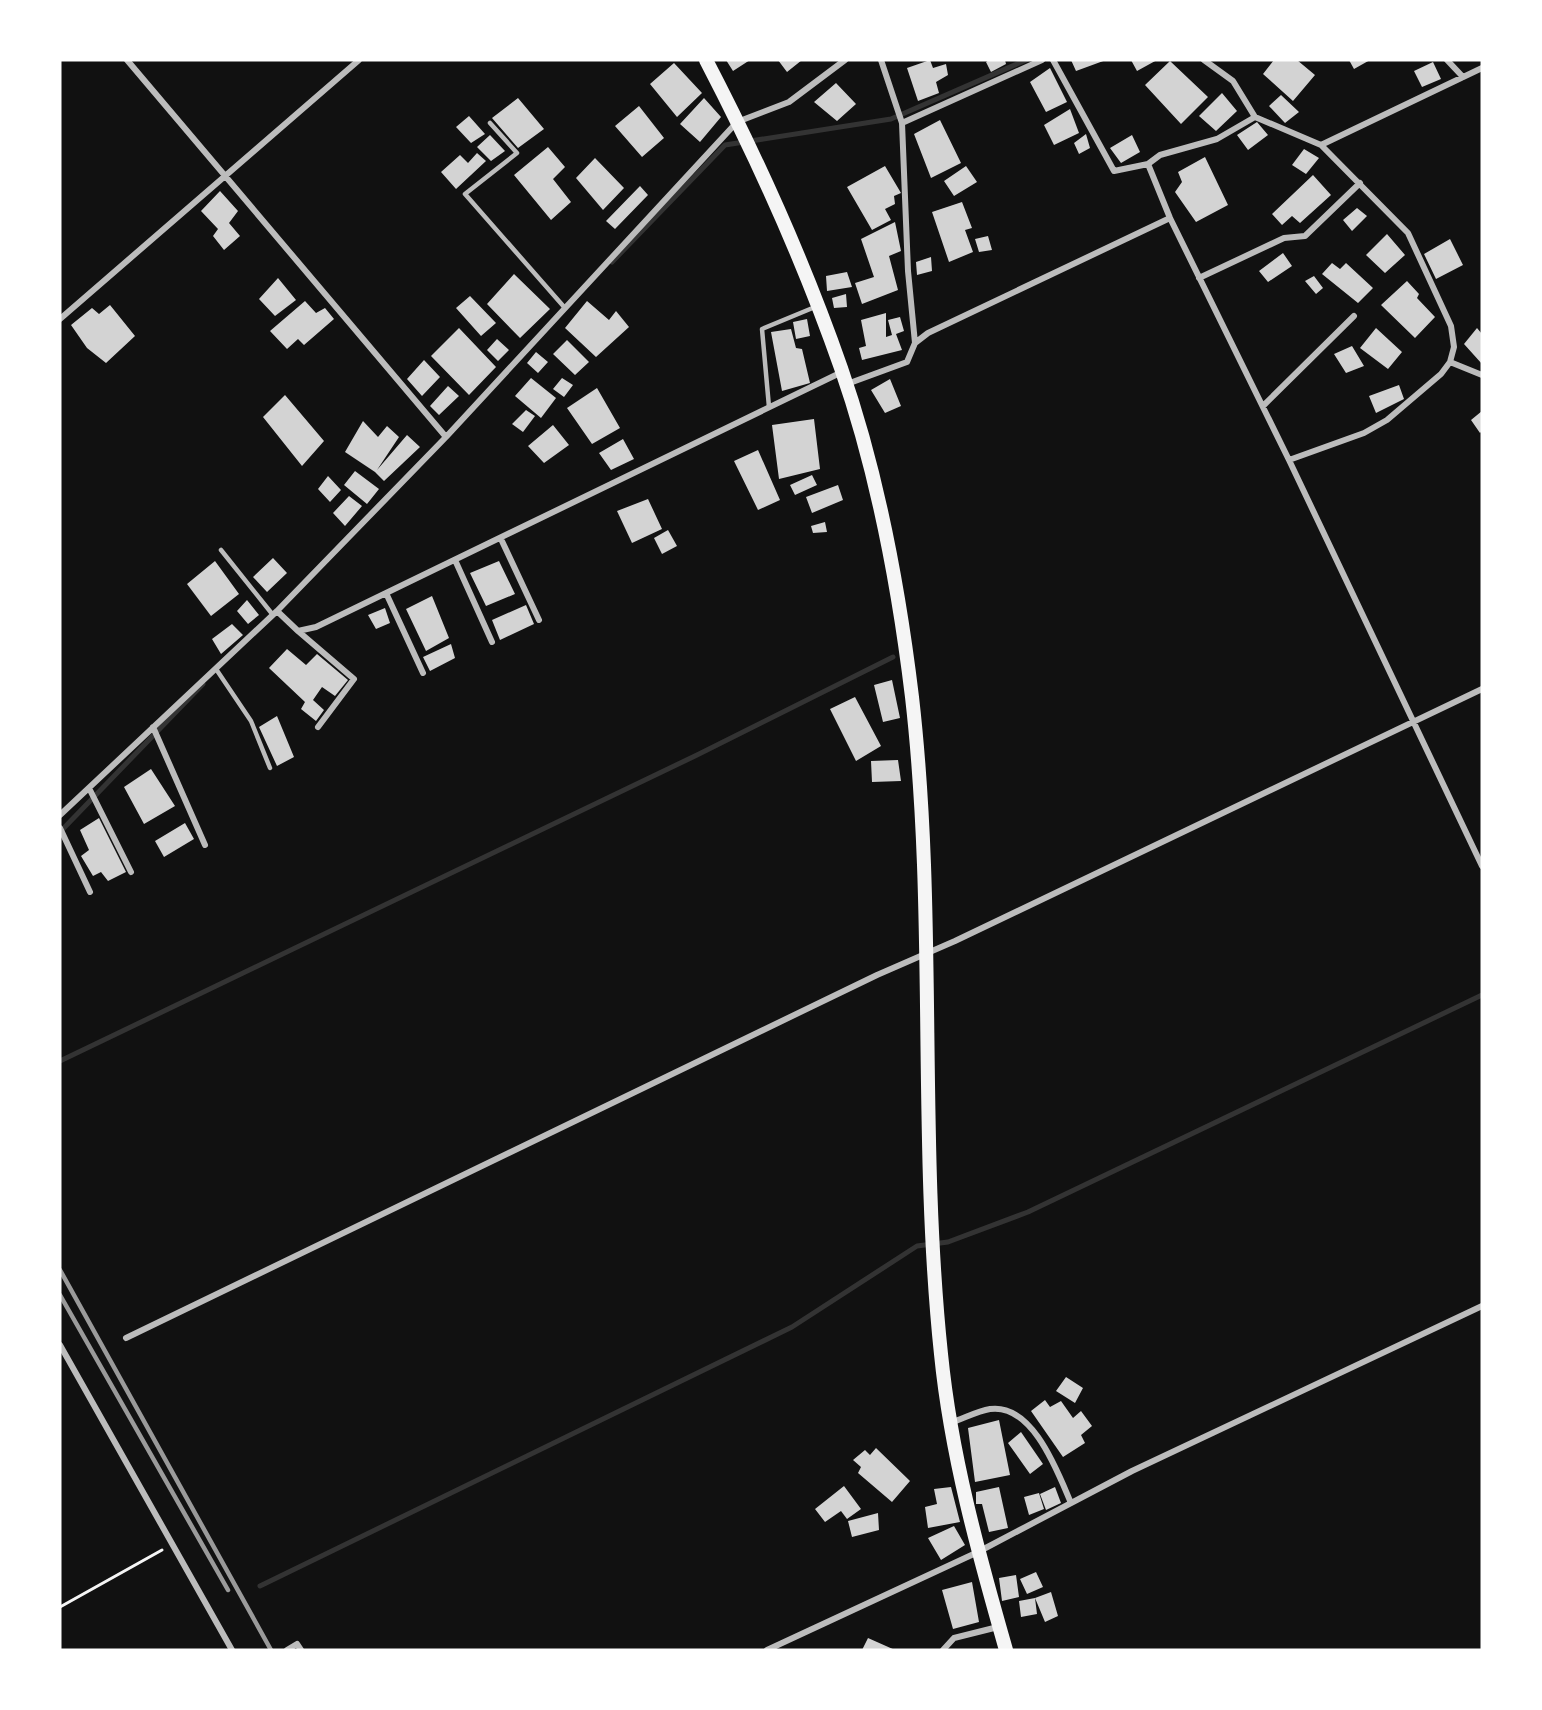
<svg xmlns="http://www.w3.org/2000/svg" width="1542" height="1710" viewBox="0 0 1542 1710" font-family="'Crimson Pro',serif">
	<rect width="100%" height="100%" fill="#111"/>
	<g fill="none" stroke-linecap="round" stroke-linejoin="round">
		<path stroke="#333" stroke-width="5" d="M612,262L725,145L891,119L1026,60
			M60,832L203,684
			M60,1061L697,755L893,657
			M260,1586L792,1327L917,1246L948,1242L1028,1212L1482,995"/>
	</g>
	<path fill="#d3d3d3" d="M726,60H750L733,71Z
		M778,60H802L787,72Z
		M930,60L933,68L946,64L948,75L936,82L939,93L918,101L907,68Z
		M989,60H1005L1006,64L991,72L986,62Z
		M1071,60H1106L1076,71Z
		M1131,60H1157L1137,71Z
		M1274,60H1297L1315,75L1293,101L1263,74Z
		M1349,60H1370L1354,69Z
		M1170,61L1208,97L1181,124L1145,85Z
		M1433,62L1441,79L1422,87L1414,71Z
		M674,63L702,93L677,117L650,84Z
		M1050,68L1067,102L1046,112L1030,82Z
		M836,83L856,104L837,121L814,102Z
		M1222,93L1237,111L1216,131L1199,116Z
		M1281,95L1299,112L1285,123L1269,106Z
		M518,98L544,129L518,148L492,118Z
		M704,98L721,117L700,142L680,124Z
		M639,106L664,138L642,157L615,126Z
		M1070,109L1079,133L1054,145L1044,125Z
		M469,116L485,134L471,143L456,127Z
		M940,120L961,163L931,178L914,134Z
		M1257,122L1268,135L1248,150L1237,135Z
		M1086,134L1090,148L1079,154L1074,143Z
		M490,135L505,151L491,161L477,147Z
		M1132,135L1140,152L1121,163L1110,148Z
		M548,147L565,167L553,179L571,202L551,220L514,175Z
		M1304,149L1319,158L1306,174L1292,165Z
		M477,153L486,161L456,189L441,172L460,155L468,163Z
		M1205,157L1228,205L1196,222L1175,192L1182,182L1178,172Z
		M595,158L624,188L603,210L576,178Z
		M885,166L901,193L894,196L895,204L885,209L891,220L872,230L847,187Z
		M966,166L977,182L954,196L944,181Z
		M1313,175L1331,195L1300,223L1292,216L1282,225L1272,214Z
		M640,186L648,195L615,229L606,221Z
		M220,191L238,211L229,223L240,236L224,250L213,236L218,229L201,211Z
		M962,202L972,228L965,230L973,252L949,262L932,212Z
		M1357,208L1367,216L1352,231L1343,220Z
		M895,222L901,251L889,256L898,290L862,304L855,283L874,277L861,239Z
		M1387,234L1405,255L1385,273L1366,255Z
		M988,236L992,250L979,252L975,239Z
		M1450,239L1463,265L1436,279L1424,254Z
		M1283,253L1292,266L1268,282L1259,271Z
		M931,257L932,271L917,275L916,262Z
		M1332,263L1340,269L1346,263L1373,288L1358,303L1322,274Z
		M847,272L852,287L827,291L826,276Z
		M514,274L550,309L520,338L487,304Z
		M1314,276L1323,288L1316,294L1305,281Z
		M278,278L296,300L275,316L259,299Z
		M1407,281L1419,294L1417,298L1435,317L1415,338L1381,305Z
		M846,294L847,307L834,308L832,298Z
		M470,296L496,323L481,336L456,308Z
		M305,301L316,313L325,308L334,319L304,345L298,339L287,349L270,331Z
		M587,301L609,320L616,311L629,327L596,357L565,328Z
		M110,305L135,336L106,363L87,348L71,325L92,308L99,314Z
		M886,313V337L892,335L888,320L900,317L904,331L896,334L902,350L862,360L859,348L866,346L861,320Z
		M807,319L810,336L796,339L793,322Z
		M459,328L496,367L469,395L431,356Z
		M1376,328L1402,352L1388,369L1360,348Z
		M1477,328L1482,334V364L1464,344Z
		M791,329L796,348L802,349L810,383L782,391L771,332Z
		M497,339L509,350L498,361L487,350Z
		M567,340L589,362L575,375L553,354Z
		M1352,346L1364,366L1346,373L1334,354Z
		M536,352L548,362L538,373L527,363Z
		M424,360L440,377L422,396L407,379Z
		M531,378L556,398L541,418L515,396Z
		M562,378L573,385L564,397L553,389Z
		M890,379L901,406L885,413L871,390Z
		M1399,385L1404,399L1376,413L1369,396Z
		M448,386L459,396L439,415L430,406Z
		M597,388L620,428L592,444L567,408Z
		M285,395L324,441L302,466L263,417Z
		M526,410L535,416L523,432L512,424Z
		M1482,411V431L1480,433L1471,420Z
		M814,419L820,469L779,479L772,425Z
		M363,421L378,437L387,426L399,437L377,470L407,435L420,447L384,481L375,472L345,452Z
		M553,425L569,445L544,463L528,446Z
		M623,439L634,459L611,470L599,453Z
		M758,450L780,500L758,510L734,461Z
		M355,471L379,489L367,504L344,485Z
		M812,475L817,485L795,495L790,485Z
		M328,476L341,490L330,502L318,489Z
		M838,485L843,500L812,513L806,497Z
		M349,496L362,506L345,526L333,513Z
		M648,499L662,529L632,543L617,511Z
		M825,522L827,532L813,533L811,526Z
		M668,530L677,546L662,554L654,538Z
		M273,558L287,573L267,592L253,577Z
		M215,561L239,594L211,616L187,584Z
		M499,561L515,594L486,606L470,573Z
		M432,596L449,638L426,651L406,609Z
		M247,600L259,615L248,624L237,611Z
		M526,605L534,624L500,640L492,620Z
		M385,608L390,623L376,629L368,615Z
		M232,624L243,635L221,654L212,639Z
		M451,644L455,658L430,671L423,657Z
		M287,649L306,665L317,654L348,680L335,696L322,687L313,700L324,710L316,721L301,709L305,702L269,668Z
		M892,680L900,718L883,722L874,685Z
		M855,697L881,746L856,761L830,709Z
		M277,716L294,757L277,766L259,727Z
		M898,760L901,781L872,782L871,761Z
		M151,769L175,806L144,824L124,787Z
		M99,818L126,872L108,881L101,872L93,876L81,856L89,850L80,830Z
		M185,823L194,839L164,857L155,841Z
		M1066,1377L1083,1388L1075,1403L1056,1391Z
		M1045,1400L1050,1407L1061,1401L1073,1418L1081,1411L1092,1426L1081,1435L1085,1443L1063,1457L1031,1411Z
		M999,1420L1010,1475L975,1482L968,1428Z
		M1021,1432L1043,1464L1030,1474L1008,1443Z
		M876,1448L910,1481L892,1502L858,1473L861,1467L853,1460L865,1450L870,1455Z
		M844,1486L861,1509L847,1519L841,1511L825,1522L815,1509Z
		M951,1487L960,1522L928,1528L925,1507L937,1504L934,1489Z
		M999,1487L1008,1528L989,1532L982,1504H976V1492Z
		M1055,1487L1061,1503L1046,1510L1040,1494Z
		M1039,1493L1044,1509L1029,1515L1024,1497Z
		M878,1513L879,1530L852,1537L848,1521Z
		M954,1526L965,1545L941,1560L928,1538Z
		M1036,1572L1043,1587L1027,1594L1020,1579Z
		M1016,1575L1019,1597L1002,1601L999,1578Z
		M972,1582L979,1622L953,1629L942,1590Z
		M1051,1592L1058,1616L1045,1622L1035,1598Z
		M1035,1598L1037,1614L1021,1617L1019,1601Z
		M868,1638L895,1650H862Z"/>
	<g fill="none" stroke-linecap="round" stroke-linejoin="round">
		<path stroke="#f5f5f5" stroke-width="3" d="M60,1607L162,1550"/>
		<path stroke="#bcbcbc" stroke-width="4.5" d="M490,123L517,153L465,194L565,308
			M769,407L762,329L815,307
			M221,550L273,615
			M216,669L251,721L270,768"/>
		<path stroke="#bcbcbc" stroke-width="6" d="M127,60L446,437
			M881,60L902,123L908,271L915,343
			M1053,60L1114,171L1148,164
			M1204,60L1233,81L1255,117L1321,145L1408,233L1451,326L1454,347L1450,362L1441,374L1387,420L1364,433L1289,460
			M1447,60L1463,77
			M1255,117L1217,139L1160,155L1148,164L1170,218L1289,460L1482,866
			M902,123L1042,60
			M1321,145L1482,68
			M1199,278L1284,238L1305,236L1360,183
			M60,319L359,60
			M1450,362L1482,375
			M847,384L907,362L915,343L928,333L1170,218
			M1263,406L1354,316
			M501,539L539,620
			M455,560L492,642
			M386,593L423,673
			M277,611L298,631L316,627L842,372
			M298,631L354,679L318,727
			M153,727L205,845
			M89,788L131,872
			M60,815L277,611L446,437L737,122L789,102L845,60
			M60,828L90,892
			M126,1338L877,975L955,941L1482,689
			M60,1345L232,1650
			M950,1423C963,1419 977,1411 990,1409C1033,1403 1058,1473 1071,1503
			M287,1650L297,1644L301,1650
			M767,1650L978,1552L1132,1471L1482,1306
			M943,1650L954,1638L998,1627"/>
		<path stroke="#f5f5f5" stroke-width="14" d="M706,60C758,160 804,262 841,368C877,471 899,589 912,697C937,915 918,1135 941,1354C951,1455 978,1552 1006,1650"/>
		<path stroke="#9a9a9a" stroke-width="4.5" d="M60,1270L271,1650
			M60,1295L228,1590"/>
	</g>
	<rect width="1542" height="1710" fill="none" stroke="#ffffff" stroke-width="123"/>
</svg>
